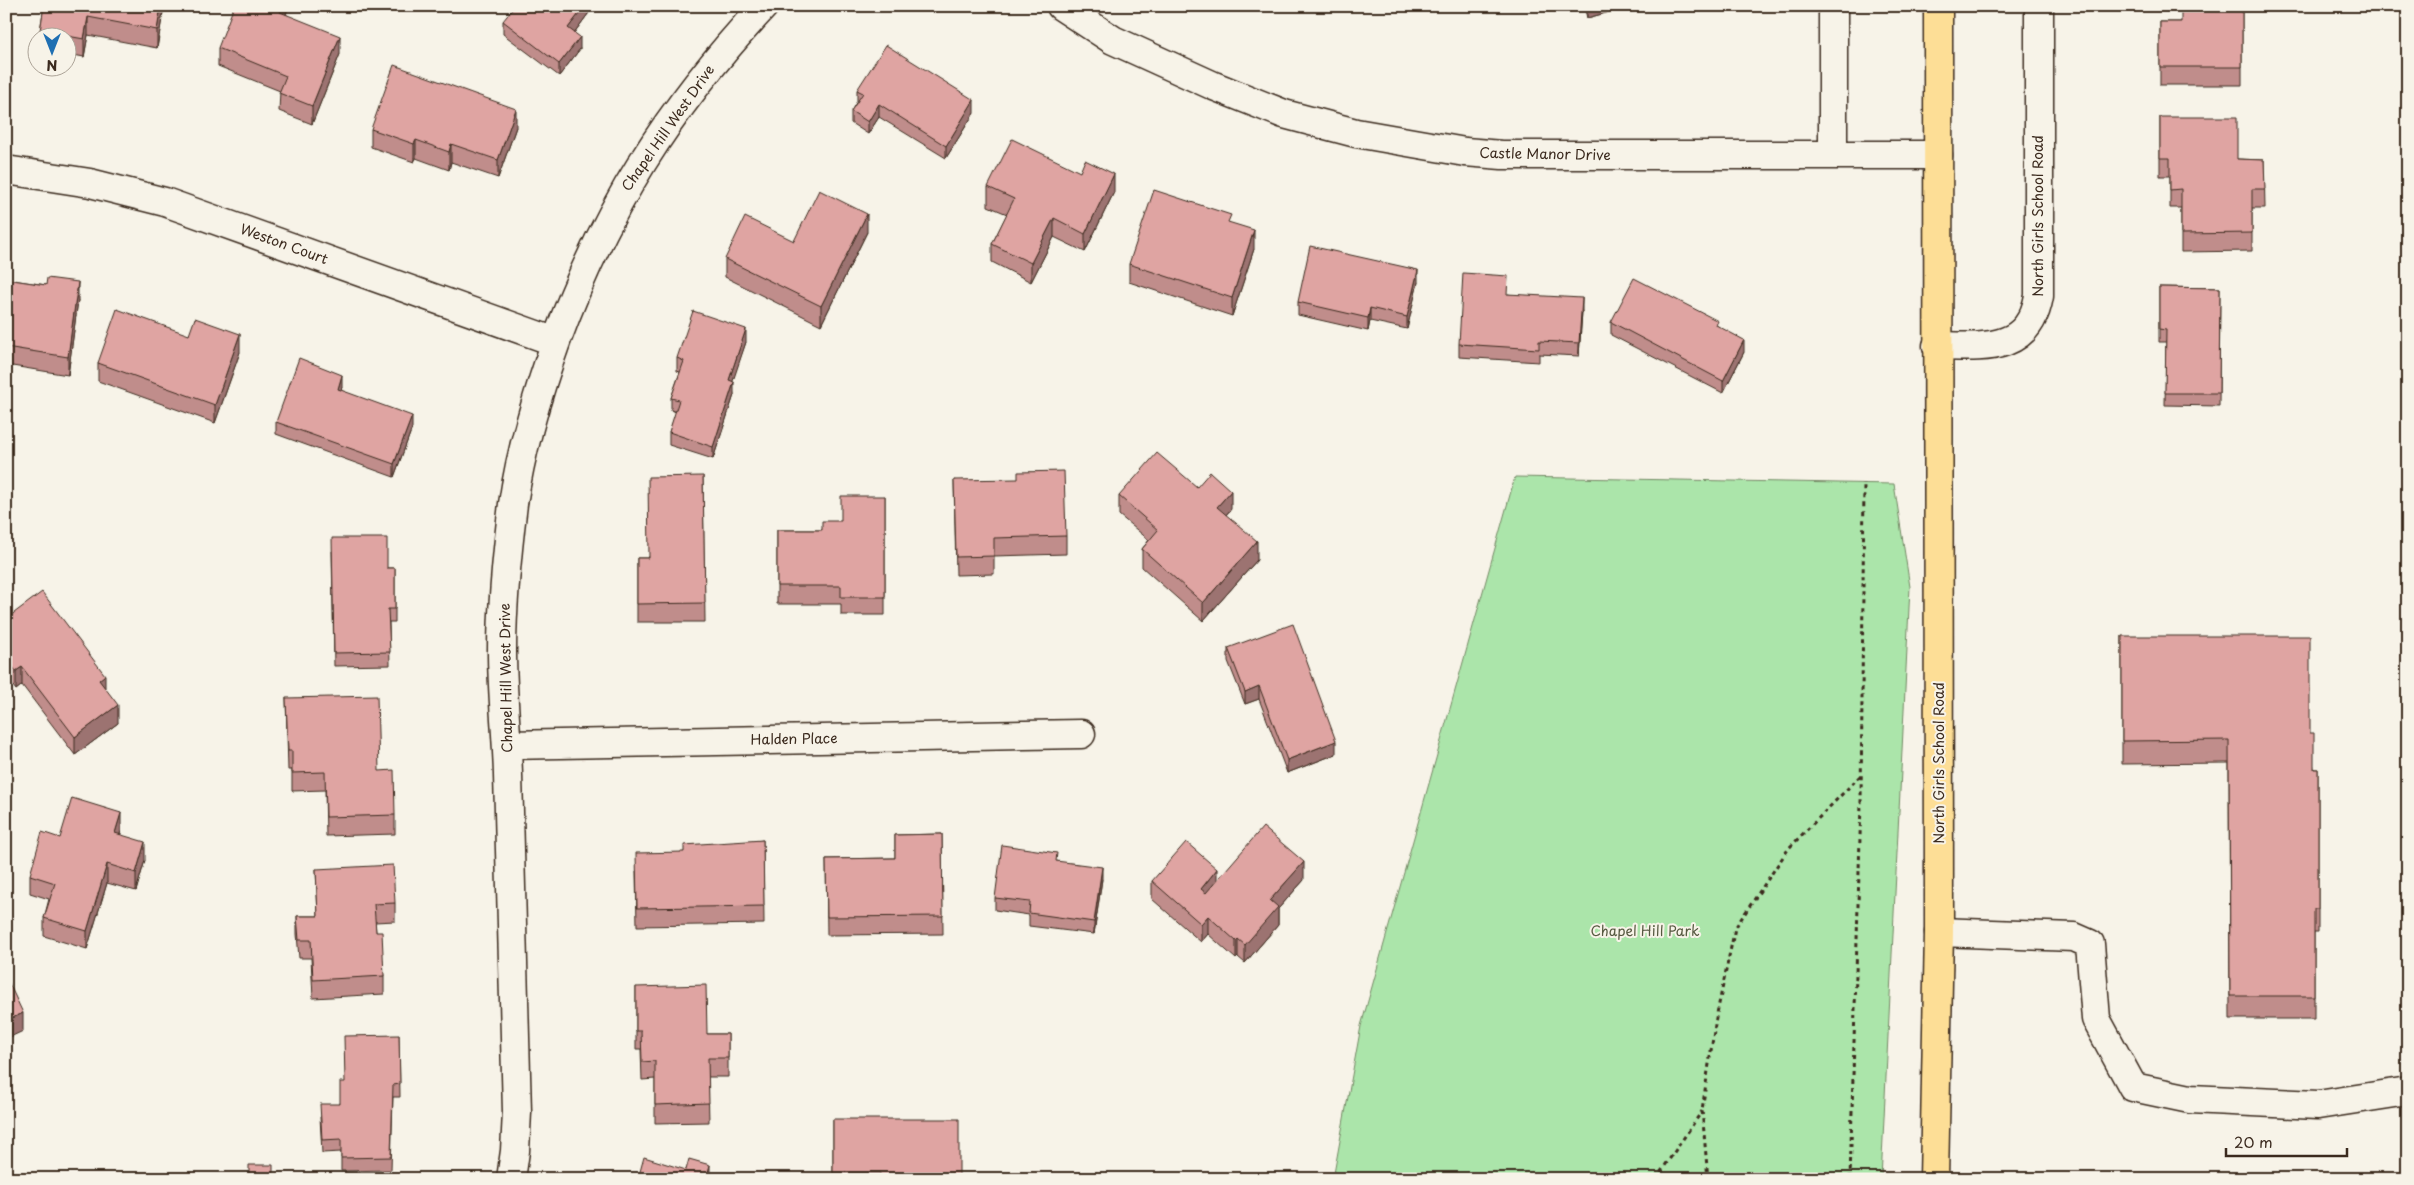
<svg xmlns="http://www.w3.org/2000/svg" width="2414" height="1185" viewBox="0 0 2414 1185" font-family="'Playpen Sans',sans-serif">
	<rect width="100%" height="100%" fill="#f7f3e8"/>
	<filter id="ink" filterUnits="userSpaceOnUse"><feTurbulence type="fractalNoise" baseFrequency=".02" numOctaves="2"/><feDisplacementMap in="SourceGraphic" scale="10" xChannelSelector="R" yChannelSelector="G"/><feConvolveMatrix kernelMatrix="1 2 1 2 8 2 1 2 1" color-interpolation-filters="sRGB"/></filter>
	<g filter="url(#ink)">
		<path fill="#abe5aa" stroke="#738864" d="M1515,477L1894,484L1910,587L1881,1179H1333L1361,1026Z"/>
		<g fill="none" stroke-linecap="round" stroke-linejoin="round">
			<defs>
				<path id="minor" d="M1061,6L1113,40L1214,86L1284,114L1356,133L1465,152L1502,155H1938
					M1833,6V154
					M6,170L90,183L165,202L556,342
					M1937,346C1983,347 2029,353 2039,296V6
					M507,745L1081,734
					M1939,932L2074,937L2090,944L2096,1019L2133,1087L2190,1099L2318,1105L2408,1091
					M511,1179L515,1151L517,1112C514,999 511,887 508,775C507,734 502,693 502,651C502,602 507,553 513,504C521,448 538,392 557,339C605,208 669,108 764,6"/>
				<path id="major" d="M1934,1179L1939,932L1938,6"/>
			</defs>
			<use href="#minor" stroke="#3b2a1e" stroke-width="31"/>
			<use href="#major" stroke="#3b2a1e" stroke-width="31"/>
			<path stroke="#3b2a1e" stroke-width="3" stroke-dasharray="4 4" stroke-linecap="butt" d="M1656,1179L1702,1111
				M1708,1179L1702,1110L1716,1018L1735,928L1789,848L1861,775
				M1850,1179L1861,803L1864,483"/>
			<use href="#minor" stroke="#f7f3e8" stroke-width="28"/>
			<use href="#major" stroke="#fdde96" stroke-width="28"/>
		</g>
		<path fill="#c08d8b" stroke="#3b2a1e" d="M44,6H164L157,48L88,35L84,57L68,54V38H40V31Z
			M289,6L286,14L340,54L312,124L279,111L280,91L218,66V48Z
			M594,6L574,33L580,49L559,76L503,34V21Z
			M1584,6H1632L1587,18Z
			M2242,6V85H2160V22H2181Z
			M857,90L974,113L946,158L879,117L868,134L851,123V111L857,101Z
			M2160,117L2237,159L2264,160L2265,208H2252V251L2181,252V208H2170V176H2160Z
			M516,127L498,178L451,162L449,170L416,158L414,162L371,147V129Z
			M988,187L1114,192L1085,252L1054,237L1031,282L992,262V244L1007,214L988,206Z
			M867,232L821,325L725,277V259L794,241Z
			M1254,249L1232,316L1129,282V264Z
			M6,279L46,285L78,300L68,375L6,365Z
			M1418,282L1407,329L1370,321L1368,331L1298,315V302Z
			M2159,287L2220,288L2219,406L2165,405L2166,342H2159Z
			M1508,294L1582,311L1579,356L1539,354V362L1459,357V344Z
			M1611,322L1718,326L1744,352L1723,393L1611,335Z
			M189,335L240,352L215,423L98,381V363Z
			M746,342L732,381L734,395L713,459L669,445V432L676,412L671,410V398L680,372L677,371V358Z
			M342,387L341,390L412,428L394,477L276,434V422Z
			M703,476L705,622H637V558H648Z
			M954,480L1066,536V554L994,556V574L956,575Z
			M1197,487L1231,509L1226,515L1257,560L1203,621L1142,567V549L1149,540L1119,515V496Z
			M885,496V615H841V604H777V530H822L841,521Z
			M332,551L387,568H395V622H389L390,665L334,666Z
			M6,619L105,688L118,723L75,755L22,685L16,690L6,677Z
			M2122,636L2310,733L2314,769H2318V932H2314V1019H2230L2229,763L2122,764Z
			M1228,648L1336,754L1287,773L1259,699L1245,704L1228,661Z
			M286,698L395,815V834L326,836L325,790L292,791V770H288Z
			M121,831L120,834L145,860L136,891L107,883L87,949L44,936V918L49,899L30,893V875L60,838Z
			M942,834L943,934L827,935L826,859L895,858V835Z
			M763,840L764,924L637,926L636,871L684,852Z
			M1057,861L1102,879L1094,934L1029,926V915L995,910V898Z
			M316,869L395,903V921L375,922L376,932L384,976V994L313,998L311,958H299L297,934V916H318Z
			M1304,880L1278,909V925L1245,963L1238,957L1236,959L1208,934L1201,942L1152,899V881Z
			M636,987L707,1034H728V1077H708L709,1122L655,1123V1079L642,1080L641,1049H636Z
			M399,1035L400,1097H393L391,1170L341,1171V1152L322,1153L320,1117L340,1104L345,1082Z
			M833,1119L959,1179H833Z"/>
		<path fill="#9c7371" stroke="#3b2a1e" d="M161,6H164L157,48V30Z
			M282,6H289L280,30V12Z
			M585,6H594L568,41V28Z
			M1587,6H1632L1587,18Z
			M88,17V35L84,57V39Z
			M340,36V54L312,124V106Z
			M580,37V49L559,76V64Z
			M974,100V113L946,158V146Z
			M879,104V117L868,134V122Z
			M516,109V127L498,178V160Z
			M416,140V158L414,162V144Z
			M451,144V162L449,170V152Z
			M1114,174V192L1085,252V234Z
			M867,214V232L821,325V306Z
			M1054,218V237L1031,282V263Z
			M1254,230V249L1232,316V298Z
			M1418,270V282L1407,329V317Z
			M78,282V300L68,375V357Z
			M1582,298V311L1579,356V343Z
			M1370,308V321L1368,331V318Z
			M746,329V342L729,393V380Z
			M240,334V352L215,423V405Z
			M1744,340V352L1723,393V381Z
			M342,375V387L338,401V389Z
			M734,382V395L713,459V447Z
			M412,416V428L394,477V464Z
			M1231,491V509L1217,525V507Z
			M1257,541V560L1203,621V603Z
			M22,667V685L16,690V671Z
			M105,675V694L99,680Z
			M1259,686V699L1245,704V692Z
			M118,705V723L75,755V737Z
			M1336,741V754L1287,773V760Z
			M121,813V831L115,851V833Z
			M145,842V860L136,891V873Z
			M1304,862V880L1278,909V925L1245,963V945L1270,900Z
			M107,864V883L87,949V931Z
			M1102,867V879L1094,934V922Z
			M1217,869V887L1201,907V889Z
			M1208,916V934L1201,942V924Z
			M1238,939V957L1236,959V941Z
			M23,1013V1031L6,1039V1021Z
			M710,1165V1179H706Z"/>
		<path fill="#dfa4a2" stroke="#3b2a1e" d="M44,6H161L157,30L88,17L84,39L40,31Z
			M234,6H282L280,12L340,36L312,106L279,93L286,76L218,48Z
			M515,6H585L568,28L580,37L559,64L503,21Z
			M2181,6H2242V67H2160V22H2181Z
			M886,45L974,100L946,146L879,104L868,122L851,111L863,93L857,90Z
			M394,65L516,109L498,160L451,144L449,152L416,140L414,144L371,129Z
			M2160,117H2237V159L2264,160L2265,189H2252V233L2181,234V189L2170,190V158H2160Z
			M1012,139L1080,172L1085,160L1114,174L1085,234L1054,218L1031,263L992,244L1014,199L988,187Z
			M819,190L867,214L821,306L725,259L745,217L794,241Z
			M1154,190L1231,215L1228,222L1254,230L1232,298L1129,264Z
			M1310,246L1418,270L1407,317L1370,308L1368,318L1298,302Z
			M1463,273L1508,276L1507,294L1582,298L1579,343L1539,341V349L1459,344Z
			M47,278L78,282L68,357L6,347V279L46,285Z
			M1634,278L1718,321L1716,325L1744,340L1723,381L1611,322Z
			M2159,287L2220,288L2219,393H2165L2166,330L2159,329Z
			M117,309L189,335L195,318L240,334L215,405L98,363Z
			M693,311L746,329L729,380L734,382L713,447L669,432L679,400L671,398L684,361L677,358Z
			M299,358L342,375L338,389L412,416L394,464L276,422Z
			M1157,453L1197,487L1210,472L1231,491L1217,507L1257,541L1203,603L1142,549L1158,530L1119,496Z
			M1064,471L1066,536L994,538V556L956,557L954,480L1018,479V472Z
			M703,476L705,603L637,604V558H649L648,477Z
			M841,496H885V597H841V586H777V530H822V521H841Z
			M332,538H387V568H395V609H388L390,652L334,653Z
			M42,592L105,675L99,680L118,705L75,737L22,667L16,671L6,659V619Z
			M1293,624L1336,741L1287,760L1259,686L1245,692L1228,648Z
			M2122,636H2310V733H2314V769H2318V909H2314V996H2230L2229,740L2122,741Z
			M377,696L379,771L394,770L395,815L326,817L325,772L292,773V751H288L286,698Z
			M72,798L121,813L115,833L145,842L136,873L107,864L87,931L44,918L55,883L30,875L42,832L60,838Z
			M1263,827L1304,862L1270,900L1278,907L1245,945L1238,939L1236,941L1208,916L1201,924L1152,881L1186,842L1217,869L1201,889L1206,893Z
			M942,834L943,916L827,917L826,859L895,858V835Z
			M763,840L764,906L637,908L636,853L684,852V845Z
			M1002,845L1057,853L1056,861L1102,867L1094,922L1029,913L1030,902L995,898Z
			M393,865L395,903L374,904L376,932H382L384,976L313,980L311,940H299L297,916H318L316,869Z
			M6,977L23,1013L6,1021Z
			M706,985L707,1034H728V1058H708L709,1103L655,1105V1061L642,1062L641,1031H636V987Z
			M399,1035L400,1084L393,1085L391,1157L341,1158V1139L322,1140L320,1104H340V1082H345L344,1036Z
			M833,1119H959V1179H880V1173H833Z
			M644,1157L686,1170L689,1159L710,1165L706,1179H638Z
			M249,1165H273V1179H249Z"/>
	</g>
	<g text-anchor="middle" stroke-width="4" stroke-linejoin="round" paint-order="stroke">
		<g font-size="14" fill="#3b2a1e" stroke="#f7f3e8">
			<text transform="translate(668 128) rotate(-55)" y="5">Chapel Hill West Drive</text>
			<text transform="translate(1545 154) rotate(1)" y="5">Castle Manor Drive</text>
			<text transform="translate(2038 216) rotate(-90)" y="5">North Girls School Road</text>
			<text transform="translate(284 244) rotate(20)" y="5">Weston Court</text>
			<text transform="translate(506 678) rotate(-91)" y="5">Chapel Hill West Drive</text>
			<text transform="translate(794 739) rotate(-1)" y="5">Halden Place</text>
			<text transform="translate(1939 763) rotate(-90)" y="5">North Girls School Road</text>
		</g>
		<g font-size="14" fill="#575941" stroke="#f7f3e8">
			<text x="1645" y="936">Chapel Hill Park</text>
		</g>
	</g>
	<rect width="2414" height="1185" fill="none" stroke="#f7f3e8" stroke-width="25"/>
	<rect x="12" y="12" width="2389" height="1160" fill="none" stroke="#3b2a1e" stroke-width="2" filter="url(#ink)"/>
	<g transform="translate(52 52) rotate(180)"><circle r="24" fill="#f7f3e8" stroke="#aca397"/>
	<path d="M0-4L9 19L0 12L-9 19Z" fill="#1f6fb2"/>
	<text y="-8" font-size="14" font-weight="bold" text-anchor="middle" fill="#3b2a1e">N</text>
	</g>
	<path d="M2226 1148v8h121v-8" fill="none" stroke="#3b2a1e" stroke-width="2.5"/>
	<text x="2234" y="1148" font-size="15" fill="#3b2a1e" stroke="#f7f3e8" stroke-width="4" paint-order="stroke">20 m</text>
</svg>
